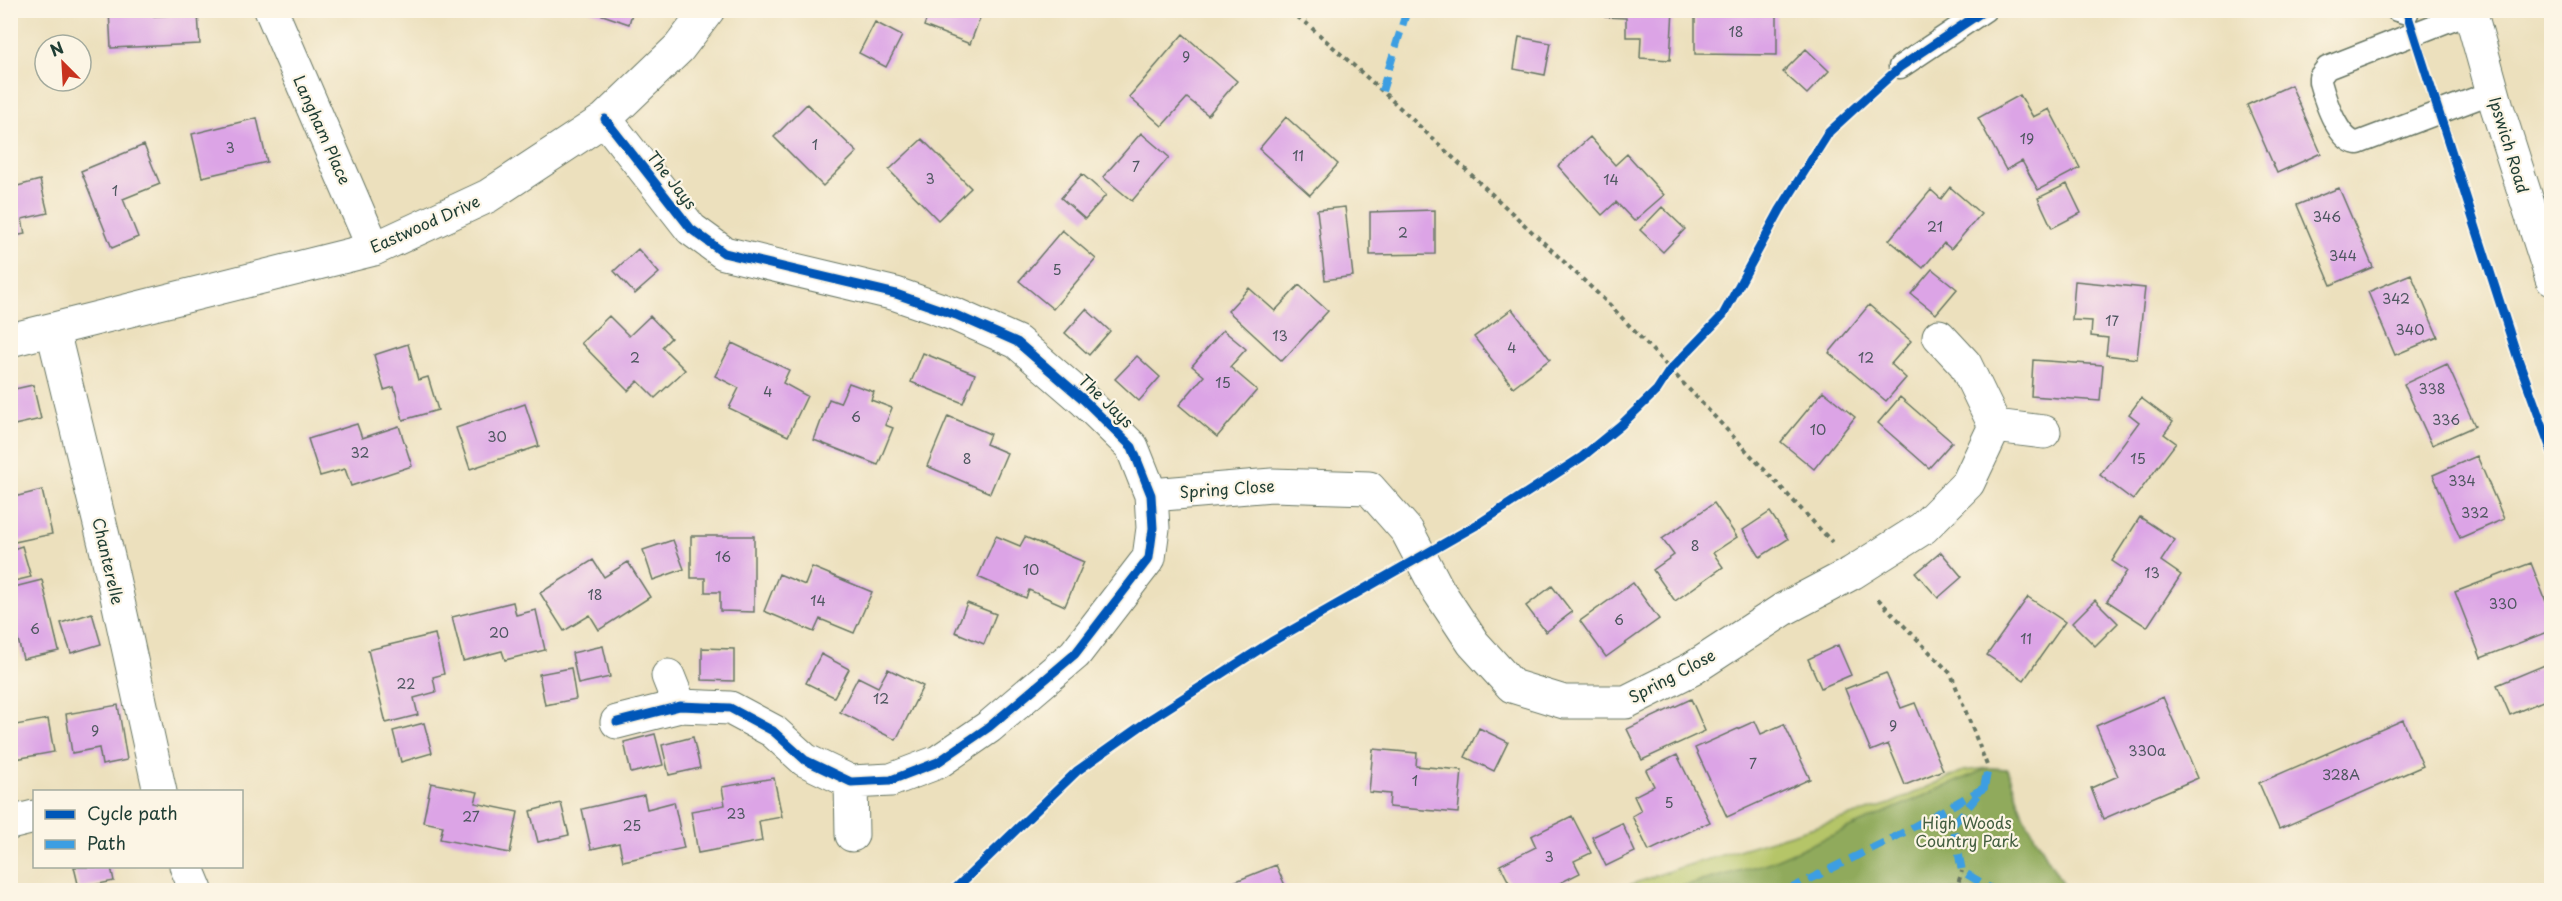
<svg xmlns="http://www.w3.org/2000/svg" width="2562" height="901" viewBox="0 0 2562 901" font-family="'Playpen Sans',sans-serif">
	<rect width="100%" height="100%" fill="#fcf5e5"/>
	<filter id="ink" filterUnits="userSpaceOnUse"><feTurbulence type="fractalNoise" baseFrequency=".0167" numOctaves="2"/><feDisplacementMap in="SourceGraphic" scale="12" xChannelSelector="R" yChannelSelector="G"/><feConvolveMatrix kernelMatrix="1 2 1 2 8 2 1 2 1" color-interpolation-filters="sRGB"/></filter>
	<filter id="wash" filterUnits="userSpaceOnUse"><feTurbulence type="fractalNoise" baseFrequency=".008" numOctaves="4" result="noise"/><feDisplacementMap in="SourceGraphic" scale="24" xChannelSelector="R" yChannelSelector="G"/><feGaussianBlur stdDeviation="1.35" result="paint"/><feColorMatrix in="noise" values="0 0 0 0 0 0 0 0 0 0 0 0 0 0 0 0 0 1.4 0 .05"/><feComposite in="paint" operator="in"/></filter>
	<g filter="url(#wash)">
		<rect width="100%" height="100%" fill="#ece0bd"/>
		<path fill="#b5c568" stroke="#6a814e" stroke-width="1.5" d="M1988,768L2008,769L2023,815L2066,890H1615L1669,871L1890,804L1963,771Z"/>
		<path fill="#90aa5c" stroke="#587448" stroke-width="1.5" d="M1988,768L2008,769L2023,815L2066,890H1668L1768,863Z"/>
		<g id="blocks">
			<path fill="#dca4e6" d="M109,10H153L154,16L198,14L200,44L111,48Z
				M588,10H633L629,24Z
				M930,10H983L970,44L924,26Z
				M1605,10H1673L1670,60L1640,58L1641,37H1626V18L1605,17Z
				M1695,10H1777V55L1695,54Z
				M875,22L902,36L886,67L859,53Z
				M1183,34L1237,81L1208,115L1187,98L1162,126L1129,97Z
				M1519,37L1551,43L1545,75L1514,69Z
				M1806,49L1829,71L1807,94L1783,72Z
				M2291,85L2321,153L2277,173L2247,105Z
				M2020,95L2033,117L2049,109L2080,168L2038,190L2022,161L2006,170L1978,118Z
				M807,104L857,152L823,186L774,137Z
				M1286,117L1338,164L1310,195L1259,149Z
				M257,118L267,162L202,177L192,134Z
				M1141,133L1169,157L1132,201L1103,177Z
				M1590,137L1615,165L1627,154L1664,195L1634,221L1616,202L1602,215L1558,166Z
				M922,139L971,188L938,220L889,170Z
				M144,145L160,184L123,199L138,237L112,248L81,171Z
				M1082,174L1106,195L1085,219L1061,198Z
				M40,180L48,213L22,219L25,234L10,237V188Z
				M2067,184L2081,213L2052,228L2038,198Z
				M1950,187L1981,214L1951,249L1944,243L1923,268L1889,240L1931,190L1941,199Z
				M2339,188L2373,267L2331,285L2297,205Z
				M1345,207L1353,276L1325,280L1317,210Z
				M1662,207L1685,229L1663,252L1640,230Z
				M1435,210V254L1370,255V212Z
				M1062,230L1096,259L1053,309L1019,281Z
				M638,249L659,273L635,294L614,271Z
				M1932,269L1957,289L1936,314L1911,294Z
				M2411,274L2438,337L2395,355L2368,292Z
				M2075,281L2145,288L2137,359L2106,355L2108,338L2091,336L2092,321L2072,320Z
				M1299,285L1328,311L1282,361L1228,311L1249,288L1275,311Z
				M1869,305L1911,341L1891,364L1906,378L1886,401L1829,353Z
				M1086,309L1110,331L1089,355L1065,333Z
				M1512,309L1550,359L1513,387L1474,337Z
				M609,316L629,336L650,316L671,338L662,347L685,370L655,398L638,381L628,391L581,343Z
				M1223,330L1246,349L1230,367L1257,390L1217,437L1179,405L1204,376L1192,366Z
				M732,343L789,370L783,383L807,396L788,436L729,408L739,388L715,376Z
				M408,344L418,380L428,377L438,410L403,420L394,387L384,390L374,355Z
				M923,353L975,374L963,403L911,382Z
				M1137,356L1160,377L1139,401L1115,379Z
				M2033,360L2103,365L2100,401L2031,396Z
				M2447,364L2475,426L2432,445L2404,384Z
				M849,383L874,392L871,400L892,408L885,425L893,428L878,465L814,440L829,399L840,403Z
				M33,385L41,419L10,426V390Z
				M1823,391L1855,417L1814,469L1781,442Z
				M1900,397L1952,442L1929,468L1878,423Z
				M2141,398L2173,422L2164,434L2176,443L2133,500L2100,475L2139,422L2129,414Z
				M525,404L539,446L470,469L456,428Z
				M948,416L990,434L986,444L1007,453L990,493L927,466Z
				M357,424L362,438L399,426L412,466L351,486L345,469L320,476L308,439Z
				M2477,456L2504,519L2460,538L2433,475Z
				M42,490L52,534L10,543V498Z
				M1714,503L1737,537L1713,553L1723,567L1675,601L1653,570L1674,555L1662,539Z
				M1770,512L1788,539L1760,557L1743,530Z
				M2140,517L2175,540L2161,561L2181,575L2147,627L2107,601L2127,571L2112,561Z
				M691,536H754V612L720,611V592H705V578H691Z
				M996,536L1020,546L1025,537L1084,562L1065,606L1029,590L1026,598L978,577Z
				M673,540L684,569L653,580L643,550Z
				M22,546L31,577L10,582V550Z
				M1941,552L1962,577L1938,598L1916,573Z
				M593,560L604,577L628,562L650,597L599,630L590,615L564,631L540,593Z
				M2531,563L2552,617V630L2481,658L2455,592Z
				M812,567L872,592L854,633L820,619L814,632L764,611L779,574L805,585Z
				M42,580L59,651L23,659L10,608V588Z
				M1633,583L1659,619L1606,657L1580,621Z
				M1552,586L1572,612L1546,632L1526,606Z
				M2028,597L2065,622L2024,680L1987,655Z
				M2095,600L2118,623L2095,646L2072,623Z
				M513,602L516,615L536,610L545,650L505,660L502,651L463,661L452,617Z
				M967,603L996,614L984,644L955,632Z
				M92,613L101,644L71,653L61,623Z
				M435,634L444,674L433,677L436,692L414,698L418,715L386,723L368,650Z
				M1838,645L1851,675L1821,688L1808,659Z
				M603,646L610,677L578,684L572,653Z
				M702,648L734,649V681L702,680Z
				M821,654L849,669L834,697L806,683Z
				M2552,662V702L2550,698L2510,715L2497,685Z
				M571,668L576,699L545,705L539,674Z
				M888,669L923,686L896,740L840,712L858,677L878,687Z
				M1886,673L1901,708L1915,703L1943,770L1905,785L1888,744L1871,751L1845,689Z
				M2163,697L2198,778L2103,819L2091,788L2118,776L2096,726Z
				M1691,699L1705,731L1642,760L1627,729Z
				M118,705L127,760L102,765L99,748L72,753L66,714Z
				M48,719L54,752L10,760V726Z
				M2403,720L2423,766L2279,829L2259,783Z
				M1755,721L1761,734L1784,724L1810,779L1727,817L1695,748Z
				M424,723L432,753L401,762L393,731Z
				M1479,728L1508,742L1494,771L1465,757Z
				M655,734L663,765L631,773L624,742Z
				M693,737L700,768L669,775L662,745Z
				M1373,749L1417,753L1416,766L1462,770L1458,813L1389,807L1390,794L1369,792Z
				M1677,755L1710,822L1649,851L1632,816L1641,811L1634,796L1654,786L1646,770Z
				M774,778L782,817L759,821L762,841L698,853L691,811L725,805L722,787Z
				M431,783L478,792L475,803L518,812L510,853L440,839L443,826L423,822Z
				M644,795L647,809L674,802L684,848L623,861L619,843L591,849L582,809Z
				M561,803L569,835L538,842L530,811Z
				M1572,816L1591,853L1574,861L1580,873L1546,890H1513L1500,865L1536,847L1531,836Z
				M1622,823L1635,852L1606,866L1592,837Z
				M1276,865L1287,890H1214Z
				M74,867H111L114,881L79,888Z"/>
		</g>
	</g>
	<g filter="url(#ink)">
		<use href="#blocks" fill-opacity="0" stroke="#677664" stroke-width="1.5"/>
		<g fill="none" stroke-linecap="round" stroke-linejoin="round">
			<defs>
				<path id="service" d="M2397,10L2407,13
					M2470,12L2327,68L2320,77V82C2325,100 2338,142 2358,143L2493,92
					M1900,67L1985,10"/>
				<path id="minor" d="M271,10L374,249
					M605,119L691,229L724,253L896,294L956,315L1017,342L1084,400L1132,447L1151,495L1153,528L1149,558L1075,654L989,727L938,762L891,780L851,782L805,760L773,731L730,708L680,706L617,722
					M53,331L111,569L160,792
					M10,340L374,249L488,196L605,119L679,48L708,10
					M1995,426L2044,432
					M1151,495L1272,485L1369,488L1407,531L1438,590L1473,643L1512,686L1564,702H1626L1692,669L1784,609L1852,573L1923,528L1968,483L1995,426L1965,364L1939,336
					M668,676L680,706
					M851,782L852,835
					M10,823L34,817
					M186,866L196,890"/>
				<path id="primary" d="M2470,10L2497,107L2552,279"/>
			</defs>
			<use href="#service" stroke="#677664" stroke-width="25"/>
			<use href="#minor" stroke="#677664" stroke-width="35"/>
			<use href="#primary" stroke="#677664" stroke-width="35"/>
			<path stroke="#677664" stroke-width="4" stroke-dasharray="4.5 4.5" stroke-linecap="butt" d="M1281,10L1303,20L1382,91L1610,305L1832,542
				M1878,599L1951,674L1988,768
				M1956,890L1962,871"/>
			<use href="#service" stroke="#fff" stroke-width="22"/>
			<use href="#minor" stroke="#fff" stroke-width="33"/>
			<use href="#primary" stroke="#fff" stroke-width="33"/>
			<path stroke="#3c9ee2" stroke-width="8" stroke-dasharray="15 8" stroke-linecap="butt" d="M1382,91L1407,10
				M1984,788L1988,768
				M1788,890L1895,837L1984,788L1953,825L1962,871L1993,890"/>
			<defs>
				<path id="cycleway" d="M2406,10L2517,356L2552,452
					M605,119L691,229L724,253L896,294L956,315L1017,342L1084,400L1132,447L1151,495L1153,528L1149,558L1075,654L989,727L938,762L891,780L851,782L805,760L773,731L730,708L680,706L617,722
					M954,890L1077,771L1152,718L1271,642L1480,523L1582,457L1621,425L1657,390L1670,370L1723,315L1780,210L1829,132L1900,67L1985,10"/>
			</defs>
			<use href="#cycleway" stroke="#fcf5e5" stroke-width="13"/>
			<use href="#cycleway" stroke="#0057b8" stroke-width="9"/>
		</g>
	</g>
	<g text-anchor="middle" stroke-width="4.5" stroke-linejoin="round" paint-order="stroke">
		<g font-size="14" fill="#4e5760">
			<text x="1736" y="37">18</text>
			<text x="1186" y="62">9</text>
			<text x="2027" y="144">19</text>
			<text x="815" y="150">1</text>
			<text x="230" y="153">3</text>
			<text x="1298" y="161">11</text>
			<text x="1136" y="172">7</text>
			<text x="930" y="184">3</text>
			<text x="1611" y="185">14</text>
			<text x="115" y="196">1</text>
			<text x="2327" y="222">346</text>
			<text x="1935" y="232">21</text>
			<text x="1403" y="238">2</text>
			<text x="2343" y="261">344</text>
			<text x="1057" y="275">5</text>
			<text x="2396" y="304">342</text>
			<text x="2112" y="326">17</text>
			<text x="2410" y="335">340</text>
			<text x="1280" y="341">13</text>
			<text x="1512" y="353">4</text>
			<text x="635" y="363">2</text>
			<text x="1866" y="363">12</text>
			<text x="1223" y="388">15</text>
			<text x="2432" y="394">338</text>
			<text x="768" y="397">4</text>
			<text x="856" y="422">6</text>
			<text x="2446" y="425">336</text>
			<text x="1818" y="435">10</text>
			<text x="497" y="442">30</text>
			<text x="360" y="458">32</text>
			<text x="967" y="464">8</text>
			<text x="2138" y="464">15</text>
			<text x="2462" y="486">334</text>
			<text x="2475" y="518">332</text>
			<text x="1695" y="551">8</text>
			<text x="723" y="562">16</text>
			<text x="1031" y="575">10</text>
			<text x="2152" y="578">13</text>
			<text x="595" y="600">18</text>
			<text x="818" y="606">14</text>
			<text x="2503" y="609">330</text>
			<text x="1619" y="625">6</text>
			<text x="35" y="634">6</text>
			<text x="499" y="638">20</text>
			<text x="2026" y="644">11</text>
			<text x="406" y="689">22</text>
			<text x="881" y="704">12</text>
			<text x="1893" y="731">9</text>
			<text x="95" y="736">9</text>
			<text x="2147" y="756">330a</text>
			<text x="1753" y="769">7</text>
			<text x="2341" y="780">328A</text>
			<text x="1415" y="786">1</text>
			<text x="1669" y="808">5</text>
			<text x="736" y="819">23</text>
			<text x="471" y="822">27</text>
			<text x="632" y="831">25</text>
			<text x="1549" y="862">3</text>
		</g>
		<g font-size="16" fill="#1f3d34" stroke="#fcf5e5">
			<text transform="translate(322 130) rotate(66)" y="6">Langham Place</text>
			<text transform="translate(2509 145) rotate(73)" y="6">Ipswich Road</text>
			<text transform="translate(672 180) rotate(52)" y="6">The Jays</text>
			<text transform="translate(425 224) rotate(-24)" y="6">Eastwood Drive</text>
			<text transform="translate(1106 401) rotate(44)" y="6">The Jays</text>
			<text transform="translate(1227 489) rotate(-4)" y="6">Spring Close</text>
			<text transform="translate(108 561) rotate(77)" y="6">Chanterelle</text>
			<text transform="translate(1672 676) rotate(-28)" y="6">Spring Close</text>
		</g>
		<g font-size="16" fill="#445f41" stroke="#fcf5e5">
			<text x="1967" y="829">High Woods<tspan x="1967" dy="18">Country Park</tspan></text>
		</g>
	</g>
	<rect width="2562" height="901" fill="none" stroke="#fcf5e5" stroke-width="36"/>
	<rect x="33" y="790" width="210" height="78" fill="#fcf5e5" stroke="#a4ab9e" stroke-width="1.5"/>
	<rect x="45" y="810" width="30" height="9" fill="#0057b8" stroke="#a4ab9e" stroke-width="1.5"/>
	<text x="87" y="820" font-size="18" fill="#1f3d34">Cycle path</text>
	<rect x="45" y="840" width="30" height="9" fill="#3c9ee2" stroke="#a4ab9e" stroke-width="1.5"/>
	<text x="87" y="850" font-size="18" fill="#1f3d34">Path</text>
	<g transform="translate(63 63) rotate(336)"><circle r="28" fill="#fcf5e5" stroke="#a4ab9e" stroke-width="1.5"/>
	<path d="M0-4.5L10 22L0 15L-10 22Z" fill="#c8321e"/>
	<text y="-9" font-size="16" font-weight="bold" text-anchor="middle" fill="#1f3d34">N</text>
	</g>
</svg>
